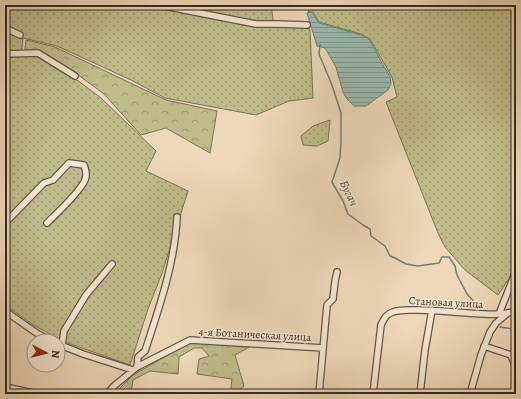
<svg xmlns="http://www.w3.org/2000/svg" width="521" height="399" viewBox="0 0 521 399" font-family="Alegreya,serif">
	<defs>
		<pattern id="grass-dots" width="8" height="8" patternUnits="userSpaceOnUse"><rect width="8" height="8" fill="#bfbc8b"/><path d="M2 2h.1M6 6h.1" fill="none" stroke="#9c9971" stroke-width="1.8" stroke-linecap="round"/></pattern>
		<pattern id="forest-crowns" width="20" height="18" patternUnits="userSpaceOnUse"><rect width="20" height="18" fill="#bfbc8b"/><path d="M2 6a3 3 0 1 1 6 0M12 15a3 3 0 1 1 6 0" fill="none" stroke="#9c9971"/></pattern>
		<pattern id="water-rules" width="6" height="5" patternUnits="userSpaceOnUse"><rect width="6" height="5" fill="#99baaf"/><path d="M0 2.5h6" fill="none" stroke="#7e978e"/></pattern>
	</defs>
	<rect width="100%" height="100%" fill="#eed8b9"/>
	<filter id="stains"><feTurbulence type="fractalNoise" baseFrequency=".005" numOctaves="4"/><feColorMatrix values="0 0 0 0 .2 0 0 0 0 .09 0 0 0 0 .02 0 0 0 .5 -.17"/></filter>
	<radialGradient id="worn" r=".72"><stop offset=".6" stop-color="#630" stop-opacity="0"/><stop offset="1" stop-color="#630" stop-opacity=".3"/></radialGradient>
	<path fill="url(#grass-dots)" stroke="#7a7356" d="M5,5H149L186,13L188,5H271L274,26L307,28L310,30L313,98L289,101L256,115L165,98L131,80L57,46L23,38L21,56H36L77,80L101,98L156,151L146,171L188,191L162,273L148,309L130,365L65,342L35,326L5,305Z
		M310,5H516V282L508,280L498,295L465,270L445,247L438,233L386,102L397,97L392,77L370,39L361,34L319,22L312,10Z
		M330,120L328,141L317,146L303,145L301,136L313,126Z"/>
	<path fill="url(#forest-crowns)" stroke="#7a7356" d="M26,40L55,47L166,100L217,111L210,153L166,128L141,135L104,94L77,74L38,52L25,49Z
		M191,342L249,347L235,355L244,386L234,394H230L232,379L197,374L199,359L209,356L202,348H194L179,357L178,374L150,371L133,380L131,394H114L133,375Z"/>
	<path fill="url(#water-rules)" stroke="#718077" d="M311,11L319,23L361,35L369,39L383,65L390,76L391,84L388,90L366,106H354L347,99L343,92L336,67L325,48L317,46L307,13Z"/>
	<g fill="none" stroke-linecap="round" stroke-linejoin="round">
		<path stroke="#718077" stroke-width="1.5" d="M306,5L309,12
			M320,45L319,54L332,85L341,113V142L340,158L332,182L343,201L348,214L363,225L370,229L371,236L385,246L390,256L395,258L406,264L418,266L439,263L442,257H449L455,266L457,275L467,294L476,304L477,309
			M500,327L513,329L516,331"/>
		<defs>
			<path id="street" d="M159,5L256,24H277L307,25
				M5,28L20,35
				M5,54L38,53L75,76
				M5,223L44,183L53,180L69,163L84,165C86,170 87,175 85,180C80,192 57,213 47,223
				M5,311L38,334L52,341
				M499,314L516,271
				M58,344L83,354L133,370
				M62,346L64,331L86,295L112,264
				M484,346L511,355L516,368
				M137,367L138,357L145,351C159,308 175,263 177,217
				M5,387L38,394
				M107,394L114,386L137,367L190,340L323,348
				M319,394L327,305L333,299L335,281L337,272
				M373,394L381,325C384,319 386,314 393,312C401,309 410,310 418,310C434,310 451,312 467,313C484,314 500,316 516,311
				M420,394L425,350L432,310
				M470,394L481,355L490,332L496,323L508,313"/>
		</defs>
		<use href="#street" stroke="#635648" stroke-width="8"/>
		<use href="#street" stroke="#f4e6d2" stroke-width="5.5"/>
	</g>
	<g text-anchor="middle" stroke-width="3" stroke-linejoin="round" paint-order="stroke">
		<g font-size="11" fill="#352a22" stroke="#f4e6d2">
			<text transform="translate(446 302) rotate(3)" y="4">Становая улица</text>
			<text transform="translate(255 334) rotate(3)" y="4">4-я Ботаническая улица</text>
		</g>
		<g font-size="12" font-style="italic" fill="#4e4e45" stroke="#f4e6d2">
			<text transform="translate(349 193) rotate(64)" y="4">Бугач</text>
		</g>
	</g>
	<rect width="521" height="399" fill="none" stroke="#eed8b9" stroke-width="20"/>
	<rect x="6" y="6" width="509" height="387" fill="none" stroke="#352a22" stroke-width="2"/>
	<rect x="10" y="10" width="501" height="379" fill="none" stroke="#352a22"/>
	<g transform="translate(46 353) rotate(97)"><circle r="19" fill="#f4e6d2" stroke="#a89b8c"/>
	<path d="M0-3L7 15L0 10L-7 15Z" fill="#8f2418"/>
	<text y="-6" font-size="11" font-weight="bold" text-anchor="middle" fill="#352a22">N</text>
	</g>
	<rect width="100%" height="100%" filter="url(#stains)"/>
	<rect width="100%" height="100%" fill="url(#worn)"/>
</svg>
